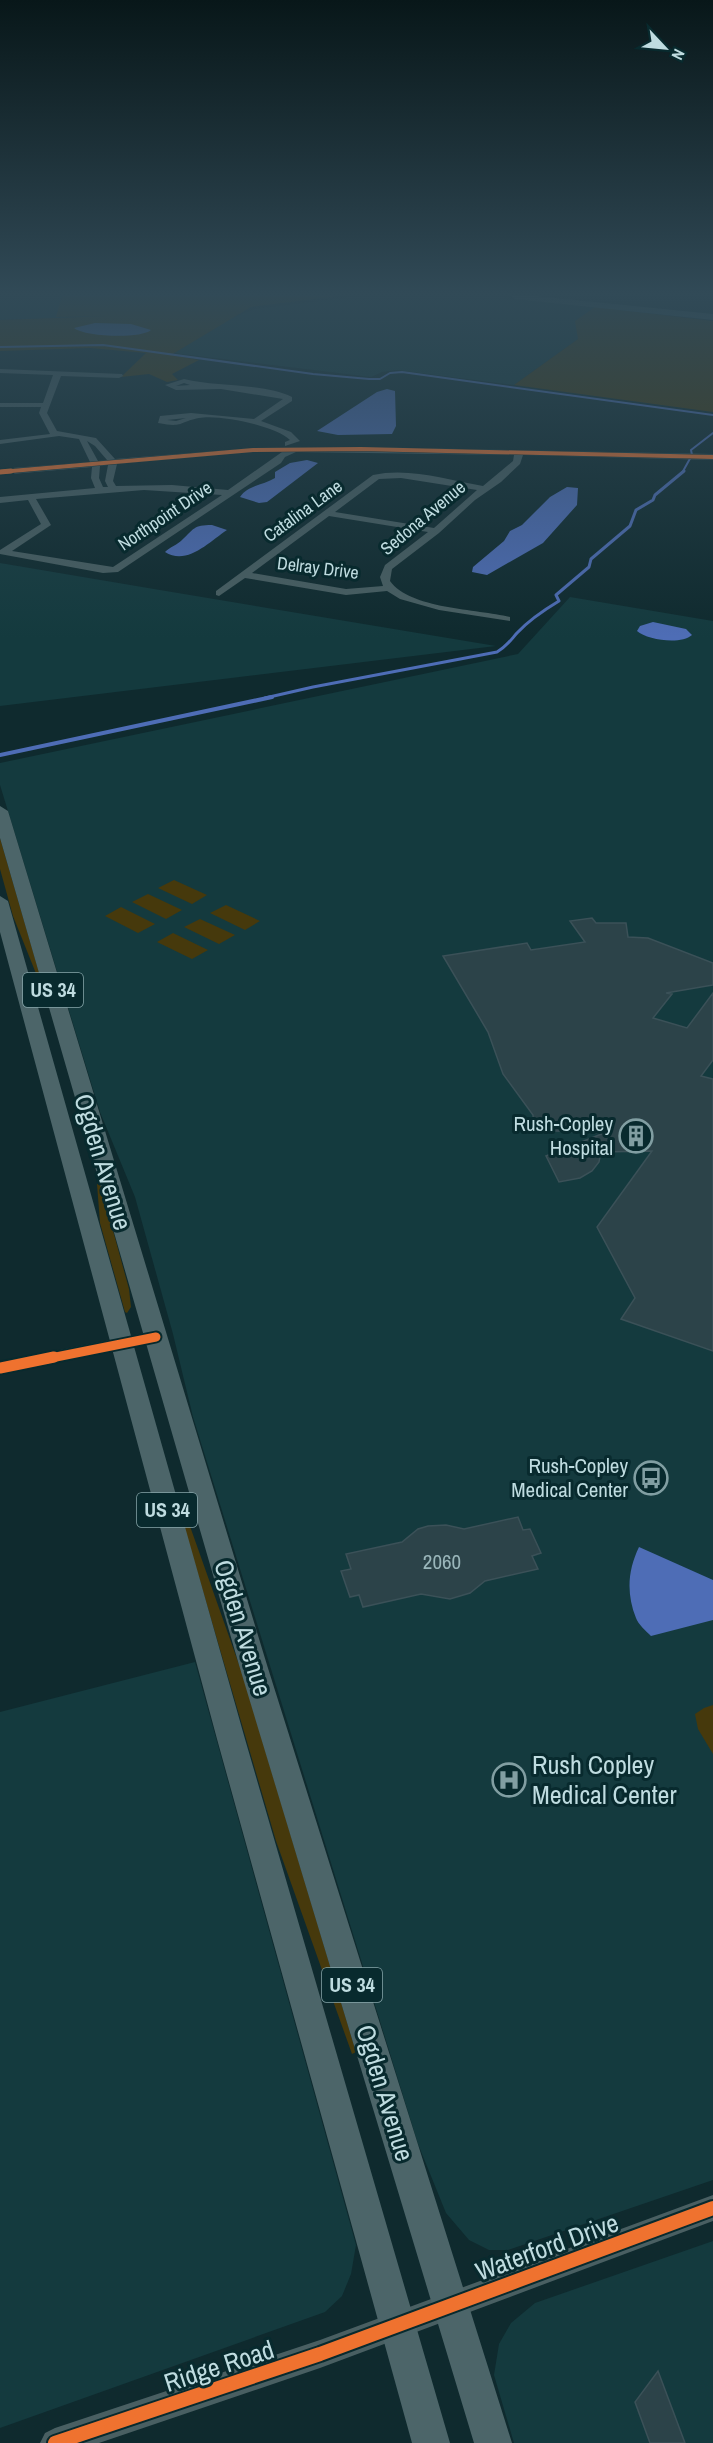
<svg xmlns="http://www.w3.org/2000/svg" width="713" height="2443" viewBox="0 0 713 2443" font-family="'Archivo Narrow',sans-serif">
	<rect width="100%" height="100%" fill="#0f2a2e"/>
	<path fill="#143a3e" d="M0,296H338L169,314L0,320Z
		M357,296H492L595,307L578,339L514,385L397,370L382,372L371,377L174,353L234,317L255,309Z
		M0,563L154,589L496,646L0,706Z
		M570,597L713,621V2180L508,2250H489L469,2240L446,2213L418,2144L193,1417L173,1334L135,1197L100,1112L0,785V763L518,654Z
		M195,1662L356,2245L351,2274L342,2296L325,2312L0,2428V1712Z
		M713,2241V2443H514L494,2375L499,2344L511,2323L535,2303Z"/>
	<path fill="#46390c" d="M62,296H338L251,307L171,355L199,360L172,374L178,380L167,382L149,374L121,377L146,353L90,348L0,351V320L109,316L56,317Z
		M595,307L713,321V412L514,385L578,339L575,321Z
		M0,838L43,986H41L13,916L0,869Z
		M174,880L207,895L192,904L158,888Z
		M148,894L182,910L166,919L132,902Z
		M226,905L260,921L245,930L210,913Z
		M121,907L155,924L138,933L105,916Z
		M200,919L235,935L219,944L184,927Z
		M173,933L208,950L192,959L157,942Z
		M100,1183L129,1289L131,1307L127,1313L125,1312L100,1223L97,1184Z
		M180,1498L242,1673L356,2052L352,2054L276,1841L176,1499Z
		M713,1705V1754L698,1729L695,1714L704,1708Z"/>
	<path fill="#4e6db6" d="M95,323L131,324L151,330C141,339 85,337 74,328Z
		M387,389L395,391L396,426L392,434L338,435L317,431L377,392Z
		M307,460L318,463L267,502L259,503L240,497C248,485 264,485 275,478V472L290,463Z
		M567,487L578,488L577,505L543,543L487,575L472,572L473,567L504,541L510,531L522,525L550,497Z
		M212,525L227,530C209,542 187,566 165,552C170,547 177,545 182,540C194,529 193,525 212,525Z
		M653,622L686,629L692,635C681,645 647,640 637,631L640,626Z
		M639,1547L713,1580V1620L651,1636C646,1631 638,1624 636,1618C626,1593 628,1570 639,1547Z"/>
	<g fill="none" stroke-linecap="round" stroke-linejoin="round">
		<path stroke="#4e6db6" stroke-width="2" d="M0,347L103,345L313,374L369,379H380L390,373L402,372L713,415
			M682,473L692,455L691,450L713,433"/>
		<path stroke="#4e6db6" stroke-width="3" d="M265,698L313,687L497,652C507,646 510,641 517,633C529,620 544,610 559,601L556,595L589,567L591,559L630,526L636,510L653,500L655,495L684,471"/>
		<path stroke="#4e6db6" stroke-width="4" d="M0,755L272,697"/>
	</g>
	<path fill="#2c4349" stroke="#3b5158" stroke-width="1.5" d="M592,918L596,923H626L628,937L648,938L713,963V985L666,993L672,994L653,1018L687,1028L713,993V1060L701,1076L713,1079V1351L621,1319L635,1298L597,1227L652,1151L601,1152L599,1162L592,1171L580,1178L559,1182L546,1156L604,1133L534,1130L533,1115L503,1074L488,1032L443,956L527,943L531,950L585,942L570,921Z
		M518,1517L523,1530L530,1529L541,1553L532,1556L538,1569L485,1581L470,1593L450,1599L421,1594L363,1607L359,1595L350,1597L341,1571L351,1569L346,1554L402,1542L418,1529L428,1526L446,1525L464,1529Z
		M658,2371L685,2443H650L635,2402Z"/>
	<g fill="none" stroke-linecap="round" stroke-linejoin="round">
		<path fill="#495f62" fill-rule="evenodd" d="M0,369L122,374L123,376L119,378L61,376L47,413L57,431L96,438L115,459L253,448L361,447L713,454V460L523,455L520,464L501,482L475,500L439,533L392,569L390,581C410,609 477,609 510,617V621L439,610L400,599L387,591L346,595L245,578L219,596L216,595V591L373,475C409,467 448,480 483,486L513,461L514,455L296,452L285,457L281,463L118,572L103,573L0,554V550L41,524L28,500L0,503V497L95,488L91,478L92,467L0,475V469L90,462L79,439L59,436L0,444V440L50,434L39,413L41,407H0V403H43L53,375L0,373ZM87,441L95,446L107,460L98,461ZM253,452H282L228,490L172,485L116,486L113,481L117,464ZM108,465L105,481L108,487H103L99,478L100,466ZM401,478L477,490L434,528L335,512L379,479ZM144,490L222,495L113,567L12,551L51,525L36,499ZM329,516L428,532L385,565L380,577L383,586L346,589L252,573Z
			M184,379C216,387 263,383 292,397V401L261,421L291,432L300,441L285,446V442L290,440C276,426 219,414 199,418C178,422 184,428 158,423L160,416L191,413L254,419L283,399L221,389L176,390L165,385ZM184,383L190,385L176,386ZM186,418L176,421L167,420Z
			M156,1331L162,1333L165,1337L162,1341L0,1374V1362Z
			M713,2195V2221L320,2368L99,2443H40L45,2433L55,2428L320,2340Z"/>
		<path fill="#4c6569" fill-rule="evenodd" d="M511,296H535L713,314V320L515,299Z
			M0,806L8,811L267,1665L512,2443H474L239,1665L0,838Z
			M0,896L8,901L245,1739L450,2443H412L217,1739L0,932Z"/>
		<defs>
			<path id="cycleway-far4" d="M0,472L253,450L361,449L713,457"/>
			<path id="cycleway-far3" d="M0,472L11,471"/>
			<path id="cycleway-far2" d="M46,1359L156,1337"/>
			<path id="cycleway-far1" d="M0,1368L54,1357"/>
			<path id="cycleway" d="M55,2443L320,2354L713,2208"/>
		</defs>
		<use href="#cycleway-far4" stroke="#082a2e" stroke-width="5"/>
		<use href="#cycleway-far3" stroke="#082a2e" stroke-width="8"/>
		<use href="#cycleway-far2" stroke="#082a2e" stroke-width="13"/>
		<use href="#cycleway-far1" stroke="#082a2e" stroke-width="15"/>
		<use href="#cycleway" stroke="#082a2e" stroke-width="18"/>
		<use href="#cycleway-far4" stroke="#ef722f" stroke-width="4"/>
		<use href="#cycleway-far3" stroke="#ef722f" stroke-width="5"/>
		<use href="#cycleway-far2" stroke="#ef722f" stroke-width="9"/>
		<use href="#cycleway-far1" stroke="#ef722f" stroke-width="11"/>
		<use href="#cycleway" stroke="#ef722f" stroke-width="14"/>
	</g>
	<linearGradient id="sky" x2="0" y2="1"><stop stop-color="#081719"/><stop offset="0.46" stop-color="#314a57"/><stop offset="1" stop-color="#314a57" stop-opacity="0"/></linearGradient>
	<rect width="713" height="638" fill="url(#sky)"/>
	<defs>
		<symbol id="building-ring" viewBox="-11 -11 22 22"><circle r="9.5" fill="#082a2e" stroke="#819ea2" stroke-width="1.5"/><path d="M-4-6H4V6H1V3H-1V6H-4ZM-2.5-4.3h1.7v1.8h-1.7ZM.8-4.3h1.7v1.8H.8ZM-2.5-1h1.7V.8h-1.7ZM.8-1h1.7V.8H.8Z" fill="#819ea2"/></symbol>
		<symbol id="bus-ring" viewBox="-11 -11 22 22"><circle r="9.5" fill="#082a2e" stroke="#819ea2" stroke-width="1.5"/><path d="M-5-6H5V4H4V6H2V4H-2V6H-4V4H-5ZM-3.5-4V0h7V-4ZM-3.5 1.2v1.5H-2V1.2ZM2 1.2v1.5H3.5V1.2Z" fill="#819ea2"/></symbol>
		<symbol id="hospital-ring" viewBox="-11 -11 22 22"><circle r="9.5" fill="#082a2e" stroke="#819ea2" stroke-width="1.5"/><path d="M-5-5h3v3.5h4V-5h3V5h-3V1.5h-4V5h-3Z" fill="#819ea2"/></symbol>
	</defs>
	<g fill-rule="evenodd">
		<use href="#building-ring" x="617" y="1117" width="38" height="38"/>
		<use href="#bus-ring" x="632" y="1459" width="38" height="38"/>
		<use href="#hospital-ring" x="490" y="1761" width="38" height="38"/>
	</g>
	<g text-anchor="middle" stroke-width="6" stroke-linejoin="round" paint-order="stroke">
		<g font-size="18" fill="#bfdce0" stroke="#082a2e">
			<text transform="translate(303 511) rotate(-36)" y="6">Catalina Lane</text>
			<text transform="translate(165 516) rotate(-34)" y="6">Northpoint Drive</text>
			<text transform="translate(423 518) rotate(-40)" y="6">Sedona Avenue</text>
			<text transform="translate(318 568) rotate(7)" y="6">Delray Drive</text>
		</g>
		<g fill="#082a2e" stroke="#88a7ab" stroke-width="1.5">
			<rect x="23" y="973" width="60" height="34" rx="4.5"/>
			<rect x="137" y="1493" width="60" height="34" rx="4.5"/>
			<rect x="322" y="1968" width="60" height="34" rx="4.5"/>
		</g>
		<g font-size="20" font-weight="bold" fill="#bfdce0">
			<text x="53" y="997">US 34</text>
			<text x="167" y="1517">US 34</text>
			<text x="352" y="1992">US 34</text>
		</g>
		<g font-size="21" fill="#bfdce0" stroke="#082a2e" text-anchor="end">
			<text x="613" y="1131">Rush-Copley<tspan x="613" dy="24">Hospital</tspan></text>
			<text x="628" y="1473">Rush-Copley<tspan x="628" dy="24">Medical Center</tspan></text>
		</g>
		<g font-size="21" fill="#9ab6ba">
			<text x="442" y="1569">2060</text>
		</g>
		<g font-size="26" fill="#bfdce0" stroke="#082a2e">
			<text transform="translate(103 1162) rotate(73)" y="9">Ogden Avenue</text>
			<text transform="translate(243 1628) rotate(73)" y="9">Ogden Avenue</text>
			<text transform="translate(385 2093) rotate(73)" y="9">Ogden Avenue</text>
			<text transform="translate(547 2247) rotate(-20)" y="9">Waterford Drive</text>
			<text transform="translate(219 2366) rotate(-18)" y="9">Ridge Road</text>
		</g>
		<g font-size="26" fill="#bfdce0" stroke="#082a2e" text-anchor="start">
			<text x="532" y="1774">Rush Copley<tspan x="532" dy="30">Medical Center</tspan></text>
		</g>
	</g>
	<g transform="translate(665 48) rotate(116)" stroke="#082a2e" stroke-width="4.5" paint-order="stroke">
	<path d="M0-4.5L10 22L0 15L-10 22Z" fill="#bfdce0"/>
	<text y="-9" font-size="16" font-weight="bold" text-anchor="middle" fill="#bfdce0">N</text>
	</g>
</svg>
